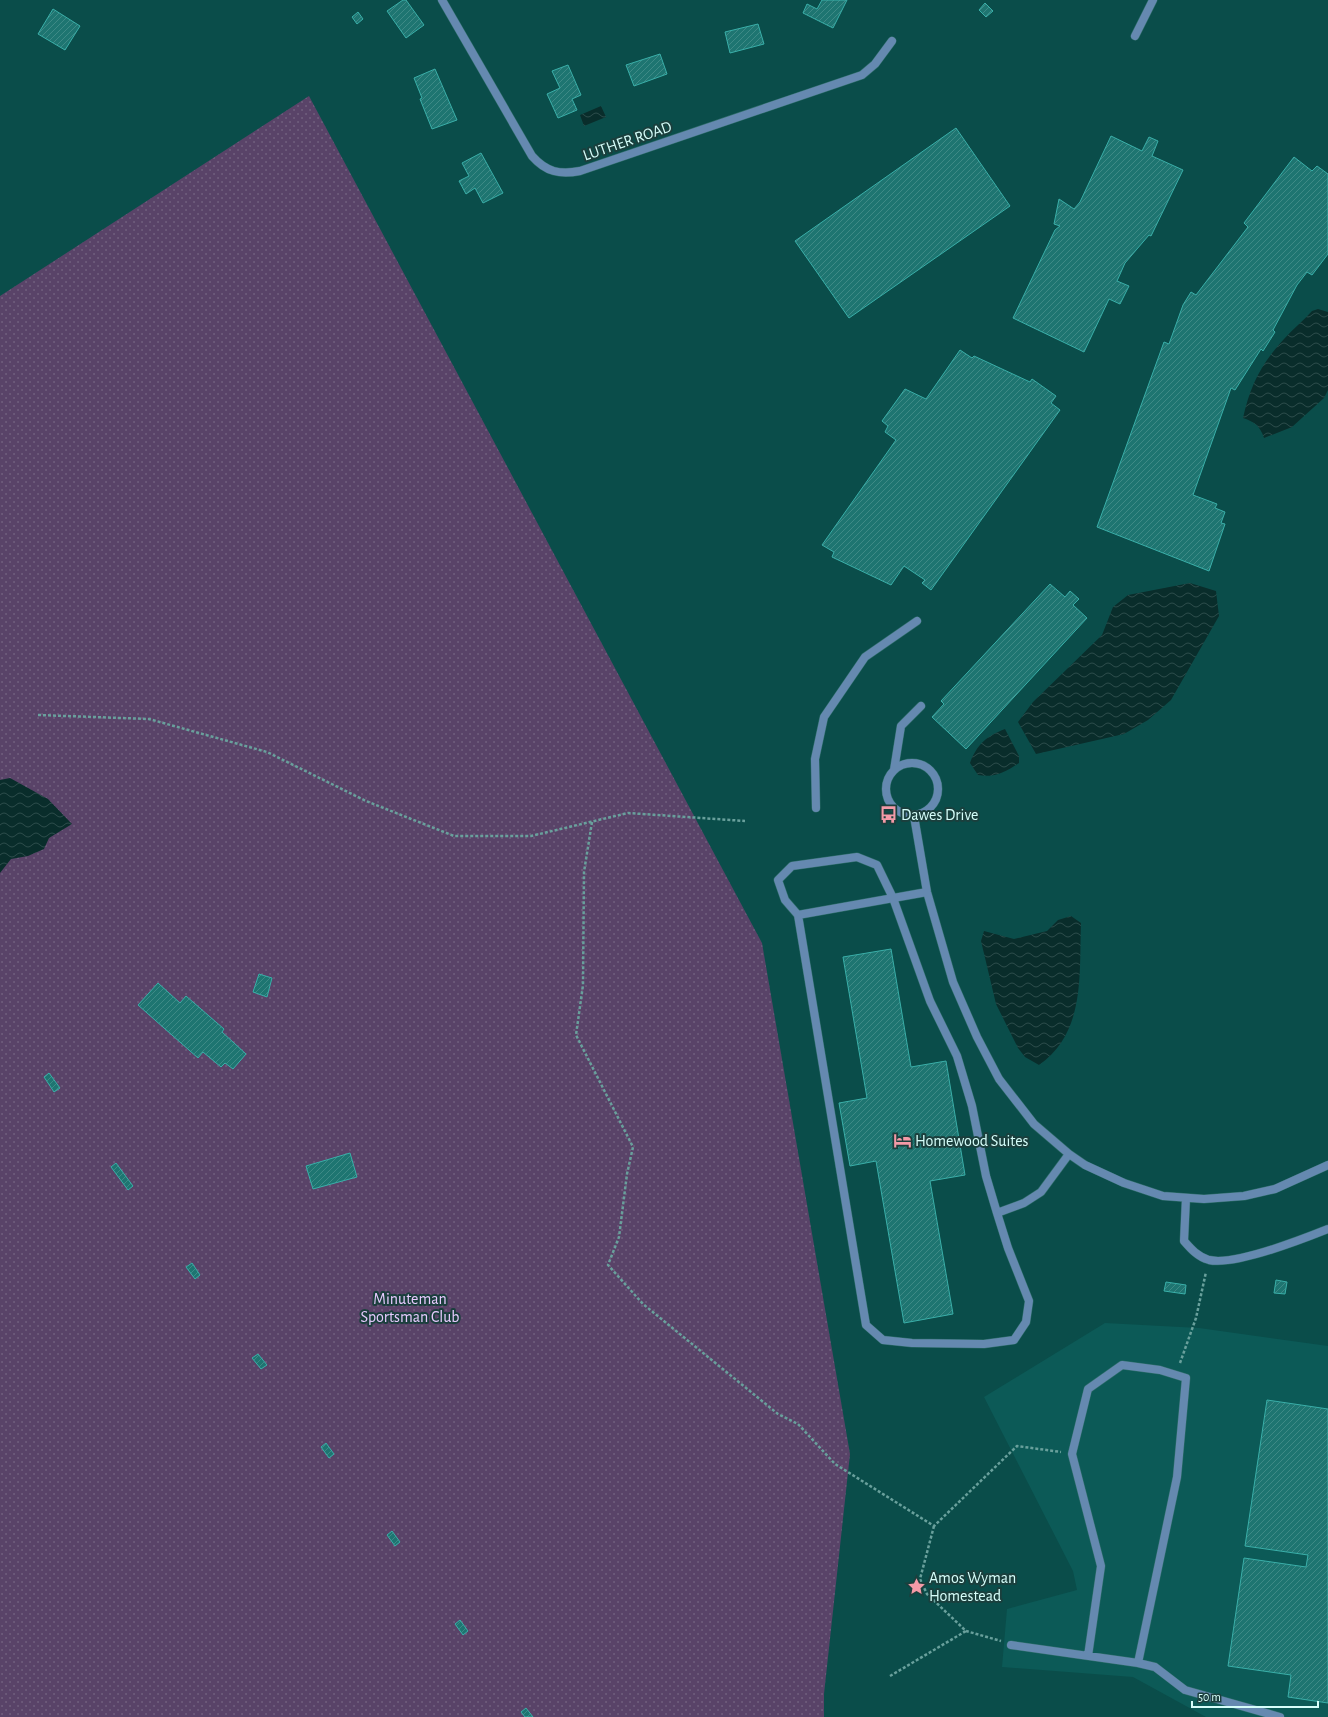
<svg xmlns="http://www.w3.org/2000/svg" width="1328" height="1717" viewBox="0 0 1328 1717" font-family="'Alegreya Sans',sans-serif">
	<defs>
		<pattern id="grass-dots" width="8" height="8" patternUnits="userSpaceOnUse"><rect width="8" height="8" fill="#594368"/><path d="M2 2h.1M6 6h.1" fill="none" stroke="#705f7e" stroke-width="1.8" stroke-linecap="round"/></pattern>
		<pattern id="water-waves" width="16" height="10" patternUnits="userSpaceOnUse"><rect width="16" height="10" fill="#092d2b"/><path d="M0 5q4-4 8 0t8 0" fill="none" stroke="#2c4c4b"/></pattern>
		<pattern id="building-hatch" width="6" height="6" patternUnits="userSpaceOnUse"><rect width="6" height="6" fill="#1e7571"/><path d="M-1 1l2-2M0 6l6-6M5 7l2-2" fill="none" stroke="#3e8a86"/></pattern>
	</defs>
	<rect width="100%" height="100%" fill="#0a4d4a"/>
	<path fill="#0c5a57" d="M1105,1323L1199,1328L1328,1346V1717H1206L1133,1677L1002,1667L1007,1609L1077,1590L1073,1571L984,1397Z"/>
	<path fill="url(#grass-dots)" d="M309,96L762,943L850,1454L824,1694V1717H0V296Z"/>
	<path fill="url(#water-waves)" d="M601,106L606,117L584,126L580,115Z
		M1318,309L1328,312V390L1324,398L1292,427L1264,438C1260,426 1255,422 1243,418C1250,386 1261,364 1284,339C1293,329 1303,321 1312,311Z
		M1190,583L1216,591L1219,616L1171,700L1148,720L1124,734L1036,754L1018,722L1033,702L1102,635L1113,607L1128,595Z
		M1005,729L1019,756V763C1005,772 994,778 978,775L970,763C977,744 987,736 1005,729Z
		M10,778L48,799L72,824L49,838L44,849L28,856L11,859L0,873V780Z
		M1071,916L1081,923C1079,974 1086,1032 1039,1065L1025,1057L1018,1048L996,1004L981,941L984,931L1014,939L1047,931L1058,920Z"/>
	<path fill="url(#building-hatch)" stroke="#3aafa9" d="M403,0H406L424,25L406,38L387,11Z
		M822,0H847L833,28L803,13L807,4L817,9Z
		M985,3L993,11L986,17L979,10Z
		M53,9L80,26L65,50L38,34Z
		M358,12L363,19L357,24L352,17Z
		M758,24L764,44L730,53L725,32Z
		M660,54L667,74L634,86L626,65Z
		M568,65L581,95L572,99L577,110L558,118L547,94L560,88L552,71Z
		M435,69L457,120L432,129L420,99L422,98L414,78Z
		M956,128L1010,206L849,318L795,241Z
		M1111,136L1142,151L1149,137L1158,141L1152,156L1183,170L1151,236L1149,235L1125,263L1117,281L1129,286L1120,304L1109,299L1084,352L1013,318L1055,230L1060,226L1054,224L1059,199L1074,209L1080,202Z
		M481,153L503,193L483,203L475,188L466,194L459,181L469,176L462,163Z
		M1294,157L1312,171L1317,166L1328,174V254L1312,275L1307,272L1297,285L1273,330L1275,332L1263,351L1261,349L1235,390L1231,388L1193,495L1217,504L1215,508L1225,512L1221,523L1225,524L1209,571L1097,527L1164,342L1169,344L1183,305L1191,292L1196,295L1248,227L1244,223Z
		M960,350L972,358L974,356L1030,382L1032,379L1056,396L1051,403L1060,410L931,590L922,583L925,580L904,566L891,585L832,557L834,552L822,545L896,440L885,432L888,426L882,421L905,389L926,399Z
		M1050,584L1065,597L1070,591L1079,599L1073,605L1087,618L966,749L932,717L944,704L941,701Z
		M891,949L911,1067L946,1061L965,1175L930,1181L953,1314L904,1323L876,1161L850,1166L839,1103L867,1098L843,957Z
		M259,974L272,978L267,997L253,992Z
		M158,983L180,1003L186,996L224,1029L222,1032L246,1054L233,1069L225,1063L221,1067L203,1052L198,1058L138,1005Z
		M49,1073L60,1088L54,1092L44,1077Z
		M350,1153L357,1177L313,1189L306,1166Z
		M116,1163L133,1186L128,1190L111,1167Z
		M192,1263L200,1275L195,1279L186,1267Z
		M1276,1280L1287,1282L1285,1294L1274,1293Z
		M1166,1282L1186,1285L1185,1294L1164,1291Z
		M258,1354L267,1365L261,1369L252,1358Z
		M1267,1400L1328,1409V1703L1288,1697L1291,1675L1228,1666L1244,1558L1306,1567L1308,1555L1245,1546Z
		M326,1443L334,1454L329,1458L321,1447Z
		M392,1531L400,1542L395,1546L387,1535Z
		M460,1620L468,1631L463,1635L455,1624Z
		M526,1708L533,1717H525L521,1712Z"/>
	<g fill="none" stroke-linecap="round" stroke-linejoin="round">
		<defs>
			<path id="lane" d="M886 789a26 26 0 1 1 52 0a26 26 0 1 1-52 0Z
				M894,770L901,726L921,706
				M816,808L815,759L824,717L865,657L917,621
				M914,816L927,892L953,982L977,1037L999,1079L1034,1124L1069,1154L1085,1165L1124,1183L1163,1196L1204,1199L1244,1196L1275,1189L1328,1165
				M927,892L798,915L785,900L778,880L792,866L857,857L877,865L893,898L930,1001L957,1056L972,1106L986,1176L997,1213L1024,1203L1041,1192L1069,1154
				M798,915L866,1325L883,1340L912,1343L984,1344L1014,1340L1026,1322L1029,1301L1008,1248L997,1213
				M1186,1198L1184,1241C1191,1249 1198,1257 1209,1260C1235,1266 1303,1239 1328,1229
				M1011,1645L1138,1663L1155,1667L1185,1690L1280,1717
				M1088,1656L1101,1566L1072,1454L1088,1389L1122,1365L1160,1370L1186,1378L1177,1477L1138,1663"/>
			<path id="street" d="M442,0L532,156C546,172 560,175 580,171L862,75L875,64L892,41
				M1135,36L1153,0"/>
		</defs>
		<use href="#lane" stroke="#2f6d6a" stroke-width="9"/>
		<use href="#street" stroke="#2f6d6a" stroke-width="9"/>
		<path stroke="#69a09c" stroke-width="2.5" stroke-dasharray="3 2" stroke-linecap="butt" d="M38,715L149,719L267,752L366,801L454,836H531L628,813L745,821
			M592,822L584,872L583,985L576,1035L633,1147L627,1174L619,1237L608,1265L643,1304L778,1414L798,1424L835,1464L934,1526L1017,1446L1061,1452
			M1180,1363L1196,1318L1206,1272
			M934,1526L920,1579L927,1594L966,1631L1001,1641
			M890,1676L966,1631"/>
		<use href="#lane" stroke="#6589b0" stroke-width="8"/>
		<use href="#street" stroke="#6589b0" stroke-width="8"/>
	</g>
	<defs>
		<symbol id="bus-bare" viewBox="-9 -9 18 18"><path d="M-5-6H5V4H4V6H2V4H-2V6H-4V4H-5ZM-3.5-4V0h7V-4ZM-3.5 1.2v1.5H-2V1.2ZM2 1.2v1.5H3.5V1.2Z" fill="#f39aa7" stroke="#1b3f3d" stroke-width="2.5" paint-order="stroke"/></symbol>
		<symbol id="hotel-bare" viewBox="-9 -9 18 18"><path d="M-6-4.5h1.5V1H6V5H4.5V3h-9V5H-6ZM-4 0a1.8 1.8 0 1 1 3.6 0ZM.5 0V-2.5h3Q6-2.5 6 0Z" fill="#f39aa7" stroke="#1b3f3d" stroke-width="2.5" paint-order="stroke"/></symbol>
		<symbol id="sight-bare" viewBox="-9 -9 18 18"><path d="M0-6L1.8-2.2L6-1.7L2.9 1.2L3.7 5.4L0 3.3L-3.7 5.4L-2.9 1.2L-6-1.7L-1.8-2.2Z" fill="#f39aa7" stroke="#1b3f3d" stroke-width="2.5" paint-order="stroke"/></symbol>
	</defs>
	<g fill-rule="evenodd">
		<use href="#bus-bare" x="876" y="802" width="25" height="25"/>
		<use href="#hotel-bare" x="890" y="1128" width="25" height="25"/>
		<use href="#sight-bare" x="904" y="1574" width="25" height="25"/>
	</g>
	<g text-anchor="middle" stroke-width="4" stroke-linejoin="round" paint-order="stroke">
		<g font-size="16" fill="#d6fefa" stroke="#1b3f3d">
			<text transform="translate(627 140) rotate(-19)" y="6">LUTHER ROAD</text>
		</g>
		<g font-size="16" fill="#d6fefa" stroke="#1b3f3d" text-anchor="start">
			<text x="901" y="820">Dawes Drive</text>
			<text x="915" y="1146">Homewood Suites</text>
			<text x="929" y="1583">Amos Wyman<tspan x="929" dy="18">Homestead</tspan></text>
		</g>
		<g font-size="16" fill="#e8cbff" stroke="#1b3f3d">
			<text x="410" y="1304">Minuteman<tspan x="410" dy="18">Sportsman Club</tspan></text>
		</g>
	</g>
	<path d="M1192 1701v6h126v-6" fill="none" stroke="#d6fefa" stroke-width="2"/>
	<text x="1198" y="1701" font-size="12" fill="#d6fefa" stroke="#1b3f3d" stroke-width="3" paint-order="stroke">50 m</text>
</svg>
